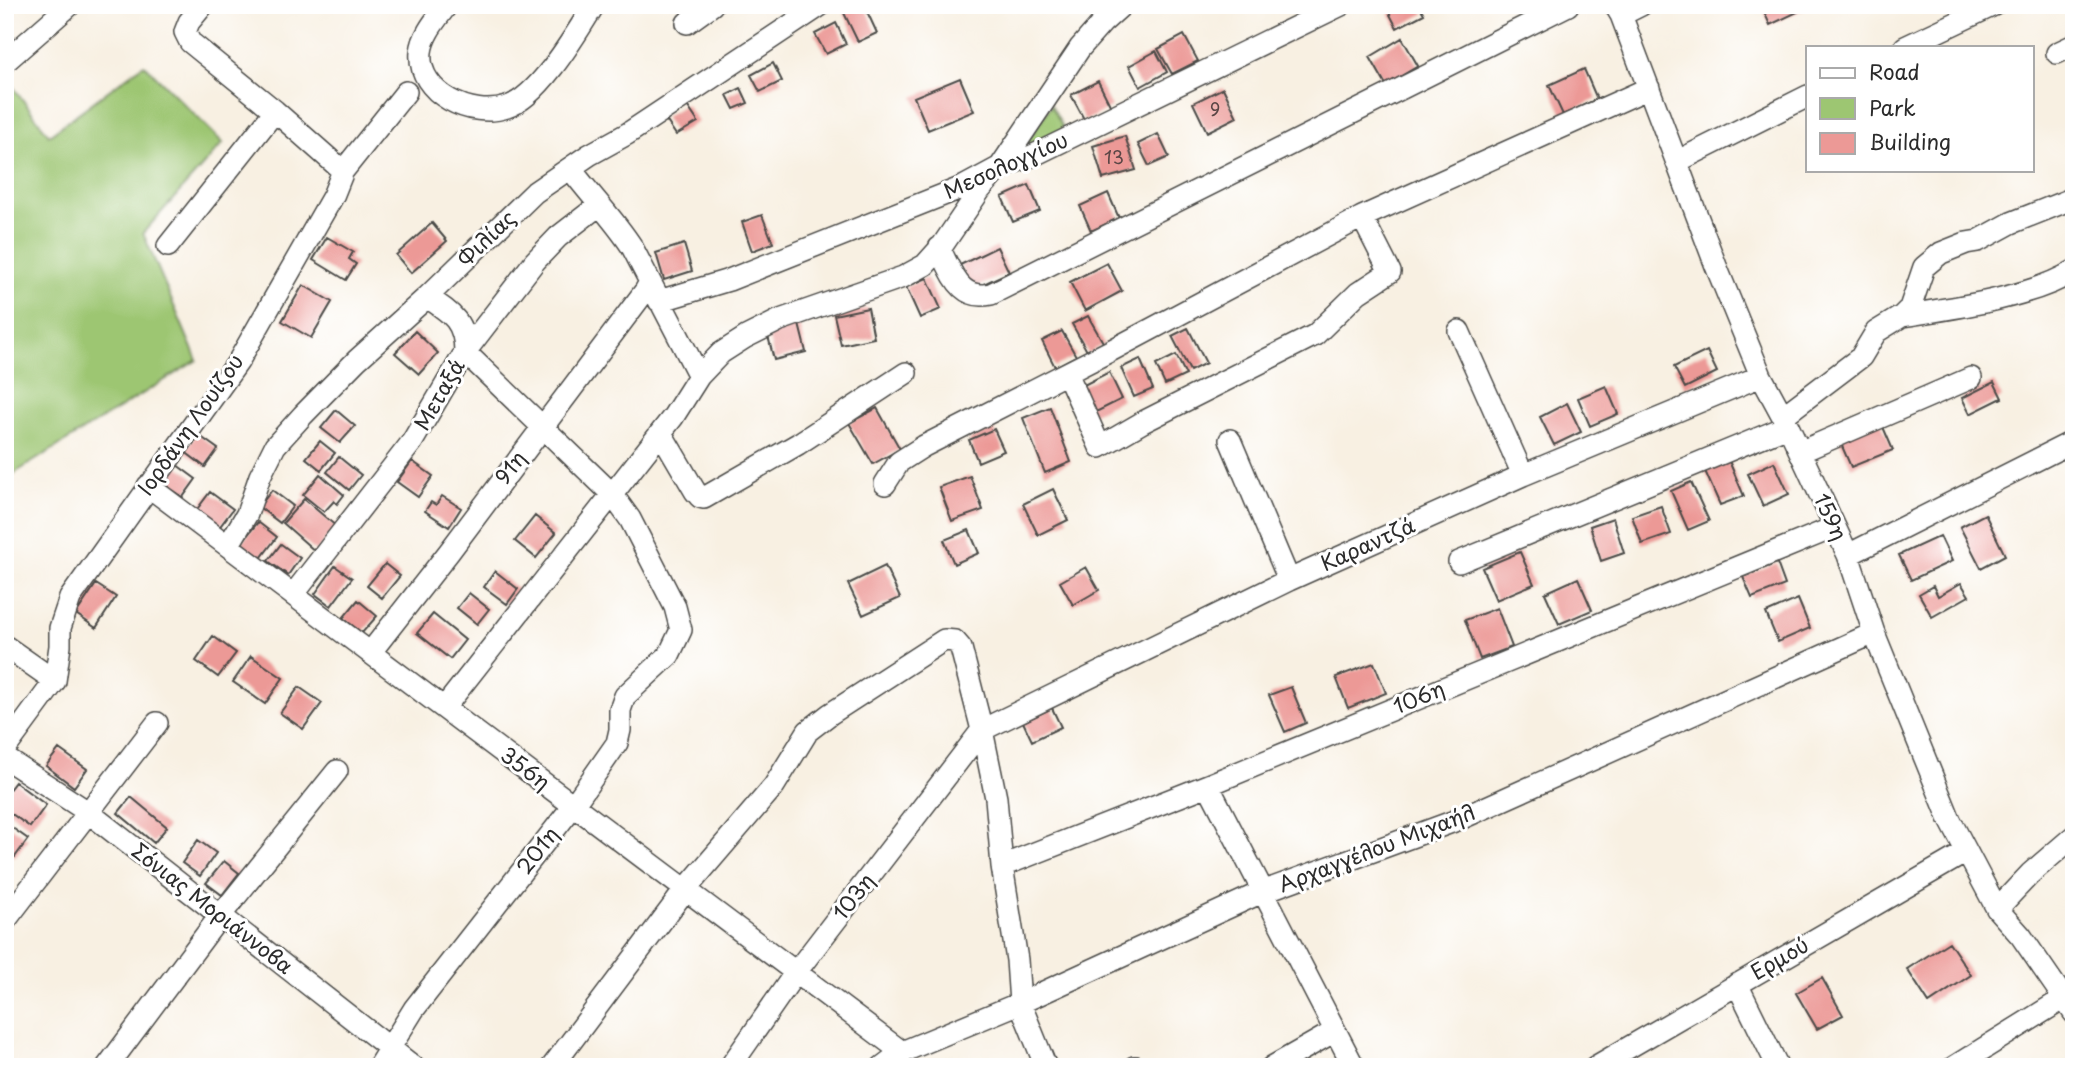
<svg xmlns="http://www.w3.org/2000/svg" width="2079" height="1072" viewBox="0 0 2079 1072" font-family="'Playpen Sans',sans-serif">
	<rect width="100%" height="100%" fill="#fff"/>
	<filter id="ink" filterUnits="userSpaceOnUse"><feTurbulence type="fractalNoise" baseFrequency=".0143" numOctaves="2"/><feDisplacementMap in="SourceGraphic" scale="14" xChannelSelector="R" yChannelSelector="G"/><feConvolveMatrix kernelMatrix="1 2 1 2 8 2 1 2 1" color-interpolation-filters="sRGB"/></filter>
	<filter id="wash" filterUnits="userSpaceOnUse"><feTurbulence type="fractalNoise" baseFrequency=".00686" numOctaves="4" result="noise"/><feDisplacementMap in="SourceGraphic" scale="28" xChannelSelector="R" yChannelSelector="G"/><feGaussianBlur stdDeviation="1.57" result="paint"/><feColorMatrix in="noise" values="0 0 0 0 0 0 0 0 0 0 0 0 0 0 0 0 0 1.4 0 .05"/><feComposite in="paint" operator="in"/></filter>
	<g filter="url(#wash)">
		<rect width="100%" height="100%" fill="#f8f0e2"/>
		<path fill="#9dc672" stroke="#64784e" stroke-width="2" d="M144,64L223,143L143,233L197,360L5,479V76L49,135Z
			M1051,105L1065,131L1019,154Z"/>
		<g id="blocks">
			<path fill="#ec9996" d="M861,5H864L877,33L858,42L844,13Z
				M1385,5H1419L1424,14L1397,28Z
				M1761,5H1812L1770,25Z
				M836,23L846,44L826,54L815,34Z
				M1184,35L1198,61L1172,74L1158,49Z
				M1402,38L1418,66L1386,85L1370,57Z
				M1156,51L1167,72L1140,87L1129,66Z
				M773,63L782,81L760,92L751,75Z
				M1584,69L1597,99L1563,115L1549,85Z
				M960,78L974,111L928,130L914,97Z
				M1098,81L1111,107L1085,121L1071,95Z
				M741,88L748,103L734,109L727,95Z
				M1223,88L1237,117L1207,132L1193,103Z
				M686,104L698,122L676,135L664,117Z
				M1158,134L1169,157L1149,166L1138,144Z
				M1125,136L1136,170L1103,179L1093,146Z
				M1029,185L1040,211L1013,222L1002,197Z
				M1108,193L1119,218L1091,231L1080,206Z
				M762,215L773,243L752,251L742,222Z
				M432,223L447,241L411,273L396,255Z
				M327,237L353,252L349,259L356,264L346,280L313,260Z
				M684,244L692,271L664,280L656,253Z
				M997,247L1009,272L971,290L960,265Z
				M1107,263L1122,291L1085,311L1070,282Z
				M927,278L941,309L920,318L906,287Z
				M303,285L332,302L311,338L282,321Z
				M868,308L874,338L841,345L834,315Z
				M1088,316L1104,344L1088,353L1072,324Z
				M799,324L806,352L774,360L767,332Z
				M1188,328L1206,363L1190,371L1172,336Z
				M415,331L438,353L419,374L395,353Z
				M1062,331L1076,356L1055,367L1042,341Z
				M1707,351L1717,372L1685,388L1674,367Z
				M1176,355L1186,375L1165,385L1156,365Z
				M1140,359L1153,389L1134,397L1121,368Z
				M1109,372L1122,399L1092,414L1078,388Z
				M1994,382L2002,398L1970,414L1962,398Z
				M1606,386L1618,414L1590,426L1578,398Z
				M1567,403L1581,432L1554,445L1540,417Z
				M1050,407L1071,462L1045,473L1023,418Z
				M877,408L900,449L873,464L849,423Z
				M336,410L355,426L340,443L321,428Z
				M1880,420L1893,450L1851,467L1838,437Z
				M994,429L1004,451L978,462L969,440Z
				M197,434L218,449L205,467L184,451Z
				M320,441L335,453L321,470L306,458Z
				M339,457L361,475L349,490L327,472Z
				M412,461L433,476L418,497L397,482Z
				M1729,461L1744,496L1720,505L1705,471Z
				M1774,462L1789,494L1763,506L1748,474Z
				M177,465L196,479L183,497L163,483Z
				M320,474L344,495L337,504L334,501L324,512L303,495Z
				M970,476L983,510L952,521L939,487Z
				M1691,482L1709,521L1688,530L1671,491Z
				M1053,489L1068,520L1038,535L1023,504Z
				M272,490L293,506L280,523L259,507Z
				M210,492L233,509L218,529L195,512Z
				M442,496L461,508L449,527L425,511L431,502L436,505Z
				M304,499L337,527L316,552L283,523Z
				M1661,506L1671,534L1642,544L1632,516Z
				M1985,514L2005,555L1981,568L1960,527Z
				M535,516L556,533L536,558L515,541Z
				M1613,518L1624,553L1601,561L1590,526Z
				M258,522L277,537L261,558L241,543Z
				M969,530L979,553L954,564L944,540Z
				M1940,536L1952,561L1911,580L1899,555Z
				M281,544L300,558L288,575L268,561Z
				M1520,552L1534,584L1496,600L1482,568Z
				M1777,563L1785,585L1752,598L1743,577Z
				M385,564L400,576L382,598L367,586Z
				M335,566L352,578L331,606L315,594Z
				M885,566L900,598L863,615L848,584Z
				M1086,567L1099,590L1073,605L1060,582Z
				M495,571L518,589L507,604L484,587Z
				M1578,578L1592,610L1559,624L1545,593Z
				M1961,583L1969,596L1932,617L1919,594L1933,586L1938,596Z
				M96,584L116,597L96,628L76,614Z
				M469,593L489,609L477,624L457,608Z
				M1798,599L1810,628L1778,642L1766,613Z
				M358,600L377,616L362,633L343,618Z
				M1497,608L1512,647L1480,659L1465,620Z
				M433,614L465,640L450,659L417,633Z
				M213,636L236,653L218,677L196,661Z
				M251,656L283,678L265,704L233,682Z
				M1374,663L1386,693L1348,708L1336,677Z
				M299,687L322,703L303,729L280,713Z
				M1291,687L1306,723L1285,732L1269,695Z
				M1052,708L1061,727L1032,741L1023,722Z
				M59,749L87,769L74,787L46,766Z
				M15,782L46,805L30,827L5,809V795Z
				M131,797L167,827L154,843L118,813Z
				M11,827L28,839L15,857L5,851V835Z
				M198,840L216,853L200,876L182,863Z
				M224,861L239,873L222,895L206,883Z
				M1949,942L1971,975L1929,1003L1907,969Z
				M1822,978L1843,1015L1817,1029L1796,993Z"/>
		</g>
	</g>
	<g filter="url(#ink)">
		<use href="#blocks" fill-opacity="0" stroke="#4a4946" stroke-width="2"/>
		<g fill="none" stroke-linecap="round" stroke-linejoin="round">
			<defs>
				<path id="minor" d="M203,5L189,22L185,32L190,42L275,111L343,171
					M447,5C436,20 423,34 421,52C417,94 472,119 507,107C539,97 576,34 594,5
					M1615,5L1621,15L1716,266L1761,376L1788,426L1848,555L1874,633L1950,820L1997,909L2021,936L2074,1013
					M1621,15L1641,5
					M687,23L712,5
					M1905,47L1994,5
					M2057,53L2074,45
					M6,61L70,5
					M1678,161L1808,96
					M570,168C590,195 614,219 632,247L699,376
					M168,246L275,111
					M939,248C953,273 959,301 991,294L1568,5
					M659,301L729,280L963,187L1000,167L1032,156L1341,5
					M1902,316C1953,308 2031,298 2074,271
					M1459,331L1523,475
					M1067,373L1100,447L1143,422L1315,335L1358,293L1390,272L1362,217
					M1783,416L1861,357L1876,332L1902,316L1910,308L1924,267L1941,253L1966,243L1978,241L2011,223L2074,198
					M661,433L695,491L700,497L704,498L798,444L906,373
					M1230,440L1289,580
					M1800,452L1971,378
					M885,484L899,462L924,446L1112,350L1362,217L1649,88
					M148,486L902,1052
					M228,546L247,514L260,476L275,446L303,415L357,360L427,297L535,192L589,155L627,134L821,5
					M1848,555L2074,441
					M1459,562L1788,426
					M293,595L412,442L465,352L535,261L558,237L598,206
					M5,646L55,681
					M370,653L449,552L645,291L650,282
					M444,708L673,417L699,376L721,353L746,337L780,320L903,277L925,265L942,246L980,190L1000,167L1080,48L1102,23L1122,5
					M5,749L55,681L60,646V628L70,598L238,362L333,196L343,171L406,92
					M5,758L88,812L414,1067
					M1208,785L1354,1067
					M1002,866L1208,785L1835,527
					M1997,909L2031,873L2074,836
					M5,921L157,723
					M1737,984L1778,1067
					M107,1067L220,916L337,771
					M378,1067L414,1009L573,806L617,743L620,730V710L625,696L669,655L681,630L675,607L630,519L612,494L465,352C465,321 451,313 427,297
					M552,1067L685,890L774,786L808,731L830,714L944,640L955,641L961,648L982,730L996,798L1002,866L1017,960L1020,1003L1046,1067
					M730,1067L796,972L982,730L1289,580L1523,475L1761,376
					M882,1067L902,1052L1020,1003L1262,892L1460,819L1874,633
					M1134,1067H1136
					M1272,1067L1335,1031
					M1595,1067L1966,852
					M1954,1067L2063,999"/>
			</defs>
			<use href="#minor" stroke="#4a4946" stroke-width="24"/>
			<use href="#minor" stroke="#fff" stroke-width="21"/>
		</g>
	</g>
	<g text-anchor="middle" stroke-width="6" stroke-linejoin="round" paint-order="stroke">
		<g font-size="18" fill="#5b4646">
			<text x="1215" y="116">9</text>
			<text x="1114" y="164">13</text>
		</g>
		<g font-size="21" fill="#2b2b2b" stroke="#fff">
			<text transform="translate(1006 166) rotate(-24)" y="7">Μεσολογγίου</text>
			<text transform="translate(487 239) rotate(-44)" y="7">Φιλίας</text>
			<text transform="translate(440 395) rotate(-60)" y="7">Μεταξά</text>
			<text transform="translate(191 425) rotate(-55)" y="7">Ιορδάνη Λουίζου</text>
			<text transform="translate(511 468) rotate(-53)" y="7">91η</text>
			<text transform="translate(1830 517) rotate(65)" y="7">159η</text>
			<text transform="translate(1368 545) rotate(-24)" y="7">Καραντζά</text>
			<text transform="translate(1419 698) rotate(-22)" y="7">106η</text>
			<text transform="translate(525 769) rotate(37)" y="7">356η</text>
			<text transform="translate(1377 849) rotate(-21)" y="7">Αρχαγγέλου Μιχαήλ</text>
			<text transform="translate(538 851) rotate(-52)" y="7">201η</text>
			<text transform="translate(854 897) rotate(-52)" y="7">103η</text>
			<text transform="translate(212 909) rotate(38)" y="7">Σόνιας Μοριάννοβα</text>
			<text transform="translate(1780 959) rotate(-30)" y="7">Ερμού</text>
		</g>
	</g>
	<rect width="2079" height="1072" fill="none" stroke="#fff" stroke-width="28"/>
	<rect x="1806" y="46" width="228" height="126" fill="#ffffff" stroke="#aaaaaa" stroke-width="2"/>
	<rect x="1820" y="68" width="35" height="10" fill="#ffffff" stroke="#aaaaaa" stroke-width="2"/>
	<text x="1869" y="80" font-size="21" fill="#2b2b2b">Road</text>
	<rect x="1820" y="98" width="35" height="21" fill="#9dc672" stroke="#aaaaaa" stroke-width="2"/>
	<text x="1869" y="116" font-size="21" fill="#2b2b2b">Park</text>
	<rect x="1820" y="133" width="35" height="21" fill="#ec9996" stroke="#aaaaaa" stroke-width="2"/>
	<text x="1869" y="150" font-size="21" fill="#2b2b2b">Building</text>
</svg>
